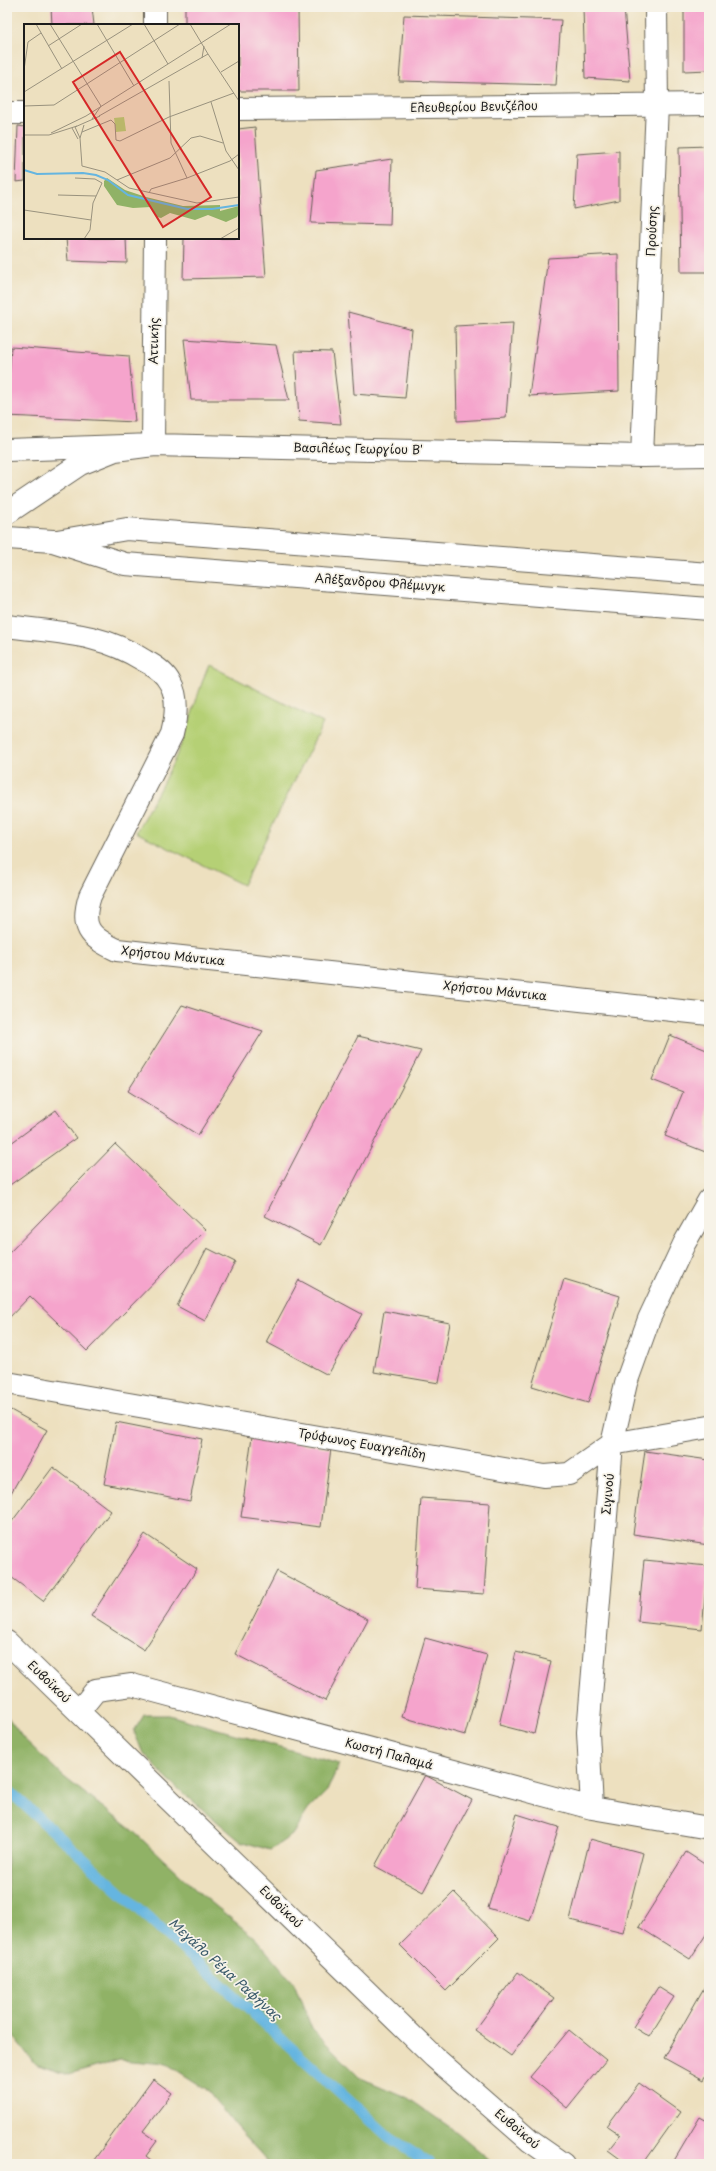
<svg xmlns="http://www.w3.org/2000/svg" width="716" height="2171" viewBox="0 0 716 2171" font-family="'Playpen Sans',sans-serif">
	<rect width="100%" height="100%" fill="#f7f3e8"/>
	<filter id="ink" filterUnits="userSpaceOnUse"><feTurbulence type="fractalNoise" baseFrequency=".025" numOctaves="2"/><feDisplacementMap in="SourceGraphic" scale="8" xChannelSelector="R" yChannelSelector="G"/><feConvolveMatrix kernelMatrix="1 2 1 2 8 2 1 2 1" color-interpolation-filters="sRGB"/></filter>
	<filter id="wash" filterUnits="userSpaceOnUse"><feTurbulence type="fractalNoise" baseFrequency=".012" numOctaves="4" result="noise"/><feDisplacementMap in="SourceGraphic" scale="16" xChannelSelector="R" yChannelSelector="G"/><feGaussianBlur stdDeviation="0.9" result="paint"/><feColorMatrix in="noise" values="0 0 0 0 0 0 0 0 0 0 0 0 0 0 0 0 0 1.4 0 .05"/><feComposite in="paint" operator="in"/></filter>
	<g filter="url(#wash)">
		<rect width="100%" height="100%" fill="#ede0bf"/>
		<path fill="#b5d075" stroke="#687648" d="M209,665L323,723L243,885L136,832C151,804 168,776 180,747C192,720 197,692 209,665Z"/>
		<path fill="#90b266" stroke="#566741" d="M144,1715H169L339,1764L327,1791L308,1810L292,1835L270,1850L240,1841L168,1780L142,1751L134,1731Z
			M7,1716L23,1738L64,1777L133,1831L196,1890L255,1938L294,1983L312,2029L361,2078L408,2098L458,2133L495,2164H270L238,2129L206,2089L167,2064L120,2060L69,2075L35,2064L7,2028V1910L9,1907L7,1877Z"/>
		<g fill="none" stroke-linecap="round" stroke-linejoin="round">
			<path stroke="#65b5e0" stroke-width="11" d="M7,1789L389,2137L430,2164"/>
		</g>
		<g id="blocks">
			<path fill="#f5a4cc" d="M51,7H92L94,25H52Z
				M185,7H298L299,91H238V25H185Z
				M583,7H624L630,81L585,78Z
				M684,7H709V70L684,71Z
				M404,15L561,20L556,85L399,81Z
				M18,126L25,127V181L16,182Z
				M255,127L266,277L183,279L184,238H238V129Z
				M709,146V272H681L679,147Z
				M619,151V200L574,209L577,154Z
				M392,159L390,225L311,223L316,170Z
				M66,238H126L127,263L68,261Z
				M618,254L619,391L529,396L548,258Z
				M348,312L412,329L405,398L354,394Z
				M513,323L506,418L457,421L455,326Z
				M184,339L276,345L289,400H191Z
				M11,347L129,356L135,422L7,416Z
				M295,351L332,352L341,424L299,421Z
				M182,1005L263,1031L198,1135L128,1091Z
				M670,1035L709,1051L708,1153L665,1136L683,1092L652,1080Z
				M358,1036L421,1051L321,1245L265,1216Z
				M56,1110L76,1138L7,1187V1146Z
				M115,1144L205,1230L87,1351L30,1296L7,1320V1255Z
				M207,1248L235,1262L205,1321L177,1306Z
				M564,1279L620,1296L588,1403L532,1386Z
				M299,1280L362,1314L328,1375L266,1342Z
				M384,1311L450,1323L439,1383L374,1372Z
				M7,1408L47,1430L7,1500Z
				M116,1422L202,1439L190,1501L104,1484Z
				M252,1436L331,1448L321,1527L241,1517Z
				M645,1451L709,1460V1545L633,1534Z
				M53,1467L111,1511L43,1601L7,1574V1528Z
				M421,1498L490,1503L484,1594L415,1589Z
				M145,1534L197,1569L144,1650L91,1616Z
				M644,1560L708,1566L702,1629L638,1622Z
				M277,1571L368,1619L325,1701L235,1654Z
				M425,1638L487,1655L465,1735L402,1717Z
				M516,1652L551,1661L534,1734L499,1725Z
				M425,1775L472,1800L423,1892L375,1866Z
				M517,1814L559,1827L530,1921L488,1908Z
				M590,1839L643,1853L623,1933L570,1920Z
				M686,1852L709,1867V1930L690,1959L639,1927Z
				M454,1892L499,1938L446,1991L400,1945Z
				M518,1972L554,1998L511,2056L475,2030Z
				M709,1979V2071L704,2080L664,2058Z
				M658,1987L674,1997L649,2037L633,2027Z
				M569,2030L606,2060L567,2108L530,2077Z
				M153,2079L172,2093L143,2131L157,2141L146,2156L156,2164H91Z
				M639,2083L680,2112L643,2164H627L608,2150L620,2135L607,2126Z
				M700,2117L709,2122V2164H672Z"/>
		</g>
	</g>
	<g filter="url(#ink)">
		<use href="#blocks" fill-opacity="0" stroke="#656155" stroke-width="1"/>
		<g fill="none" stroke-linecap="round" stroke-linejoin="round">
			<defs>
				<path id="minor" d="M155,7V25
					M238,109L709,104
					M7,113H25
					M153,445L155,238
					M7,450L153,445L642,456L709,455
					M642,456L657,105L656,7
					M7,626C58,633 100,632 145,661C155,666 165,673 170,683C179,698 176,718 172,734L90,896C80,927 89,937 117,950L709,1014
					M7,1383L544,1476L569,1474L612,1444L709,1427
					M79,1711L96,1690L132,1685L592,1808L709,1828
					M592,1808L588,1732L612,1444L626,1383L649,1319L684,1244L709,1200"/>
				<path id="tertiary" d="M7,1642L434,2057L530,2141L563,2164"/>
				<path id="primary" d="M7,513L80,464L115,450L153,445
					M7,538L53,541L125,564L709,609
					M57,541L127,529L709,574"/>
			</defs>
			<use href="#minor" stroke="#656155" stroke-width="24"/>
			<use href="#tertiary" stroke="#656155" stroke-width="24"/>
			<use href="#primary" stroke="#656155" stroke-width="24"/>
			<use href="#minor" stroke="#fff" stroke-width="22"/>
			<use href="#tertiary" stroke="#fff" stroke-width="22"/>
			<use href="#primary" stroke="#fff" stroke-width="22"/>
		</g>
	</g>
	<g text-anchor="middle" stroke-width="3.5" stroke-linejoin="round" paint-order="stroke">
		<g font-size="12" fill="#1c1c1c" stroke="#f7f3e8">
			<text transform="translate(474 107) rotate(-1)" y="4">Ελευθερίου Βενιζέλου</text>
			<text transform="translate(652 231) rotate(-88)" y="4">Προύσης</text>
			<text transform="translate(154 341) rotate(-89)" y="4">Αττικής</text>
			<text transform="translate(358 449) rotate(1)" y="4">Βασιλέως Γεωργίου Β'</text>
			<text transform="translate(380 583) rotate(4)" y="4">Αλέξανδρου Φλέμινγκ</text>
			<text transform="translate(173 956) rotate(6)" y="4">Χρήστου Μάντικα</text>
			<text transform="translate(495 991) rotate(6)" y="4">Χρήστου Μάντικα</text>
			<text transform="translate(362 1444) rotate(10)" y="4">Τρύφωνος Ευαγγελίδη</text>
			<text transform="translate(608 1494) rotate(-85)" y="4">Σιγινού</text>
			<text transform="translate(49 1682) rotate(44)" y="4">Ευβοϊκού</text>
			<text transform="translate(389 1754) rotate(15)" y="4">Κωστή Παλαμά</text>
			<text transform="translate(281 1907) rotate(44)" y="4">Ευβοϊκού</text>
			<text transform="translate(517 2129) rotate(40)" y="4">Ευβοϊκού</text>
		</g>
		<g font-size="13" font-style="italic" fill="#39596a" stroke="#f7f3e8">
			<text transform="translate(225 1969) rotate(42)" y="5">Μεγάλο Ρέμα Ραφήνας</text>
		</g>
	</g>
	<g transform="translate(24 24)">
		<rect width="215" height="215" fill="#ede0bf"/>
		<path d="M100,93L102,107L92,108L90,94Z" fill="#b5d075"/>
		<path d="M83,154L101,166L122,173L159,182L196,181V187L215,182V189L213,193L202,198L184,191L171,196L146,189L137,194L133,193L127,183L109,184L93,181L80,162V157Z" fill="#90b266"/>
		<path fill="none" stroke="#65b5e0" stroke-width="2" d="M0,146L13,150L59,149L72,151L84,156L104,171L163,185H188L215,181"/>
		<path fill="none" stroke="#99927e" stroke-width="1" d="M12,0L38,45M26,0L77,82M73,0L110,62M120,0L144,40M166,0L184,30M24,22L58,0M178,34L180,22M0,46L4,18L17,9M197,48L215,37M145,57L147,119L163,154M0,68L109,0M187,78L202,127L215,146M0,82L30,81L156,0M75,92L184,30L215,77M68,95L77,82M51,103L56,114L58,142L81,148L105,164L173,179L215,173M51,103L76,92M48,104L54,115M58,108L87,96L91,100L92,116L96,117L145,93L210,69M27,109L62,92L207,0M0,111H25L53,102M56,114L60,101M51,154L71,155L78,159L69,179L66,206L60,215M93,156L146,134L167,114L176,112L199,119M125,169L127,165L163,154L206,137L215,130M34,171L72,172M0,186L67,196M196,215L215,204"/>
		<path fill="#d62828" fill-opacity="0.15" stroke="#d62828" stroke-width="2" d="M96,28L187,173L139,203L49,58Z"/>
		<rect width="215" height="215" fill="none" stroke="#1c1c1c" stroke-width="2"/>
	</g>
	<rect width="716" height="2171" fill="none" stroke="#f7f3e8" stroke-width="24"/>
</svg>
